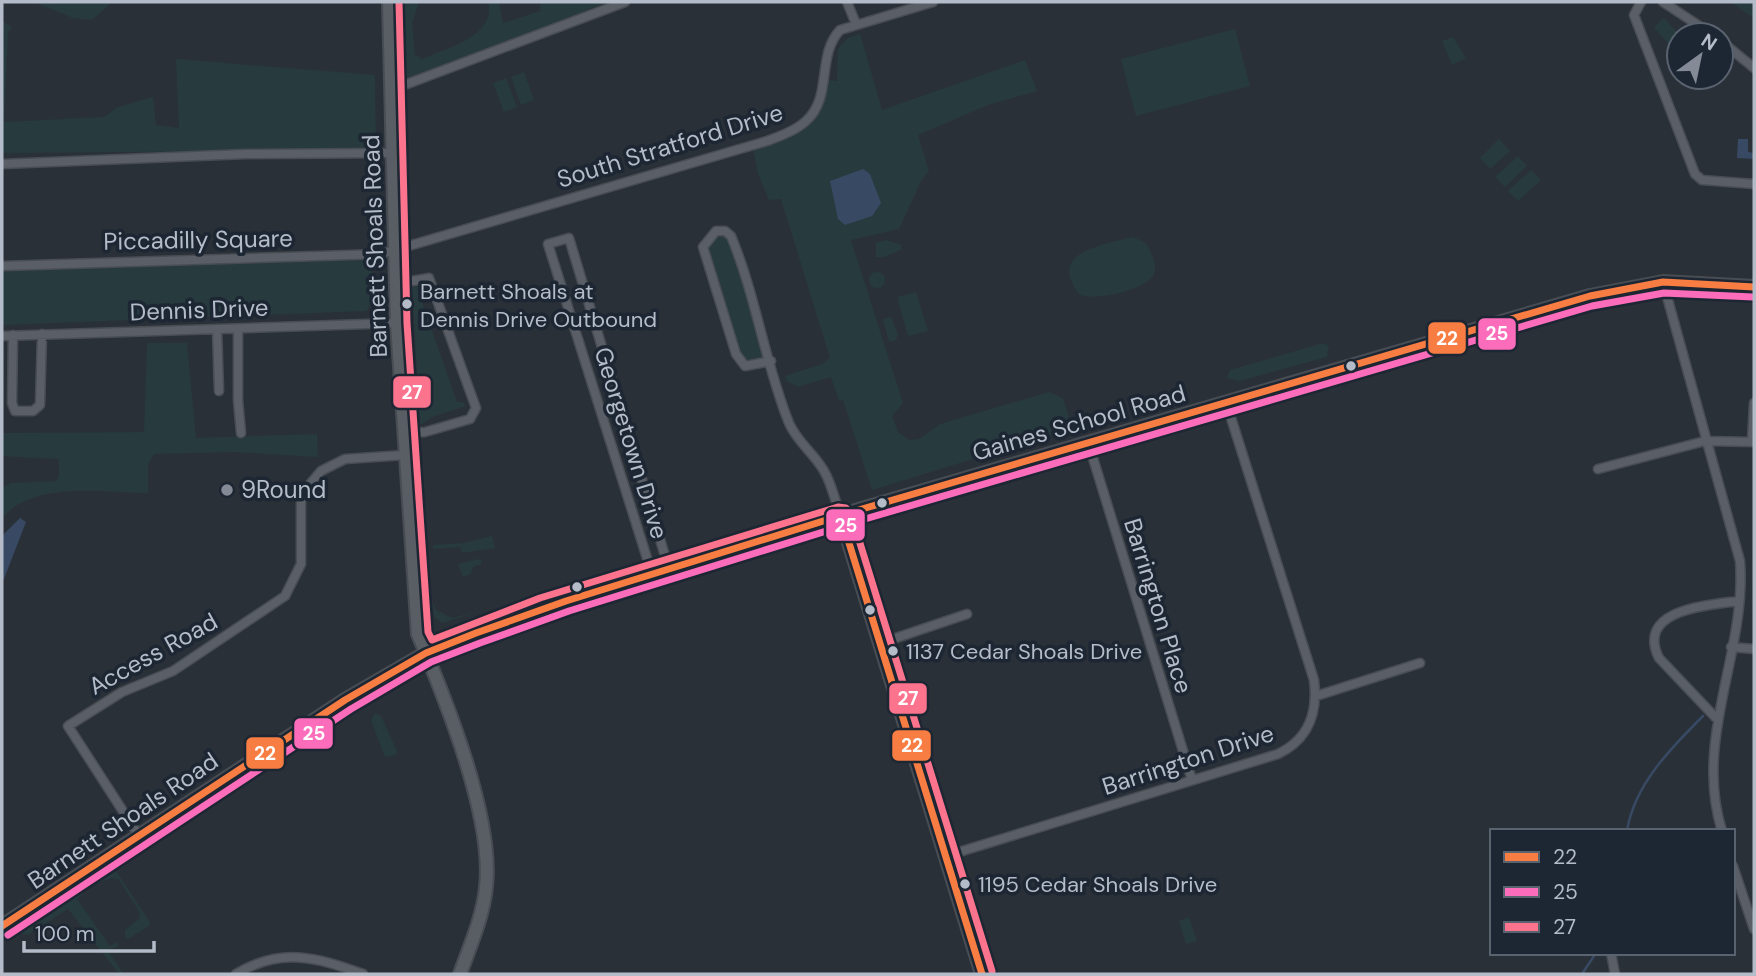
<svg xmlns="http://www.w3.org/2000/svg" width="1756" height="976" viewBox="0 0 1756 976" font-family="'DM Sans',sans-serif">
	<rect width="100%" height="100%" fill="#2a3038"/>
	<path fill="#273a3e" d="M34,2H112L92,20L73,18Z
		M401,2H419L412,23L415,55L422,59C445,49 497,36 488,2H499L503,23L540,11L541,2H607L506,43L403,79Z
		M1730,2H1754V18Z
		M1664,18L1680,35L1679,46L1674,51L1654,27Z
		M2,21L12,27L8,33L4,122L104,117L118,107L153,97L156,125L179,128L176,59L375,75L376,150L2,153Z
		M1235,29L1250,86L1136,116L1121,59Z
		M860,34L882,110L1025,60L1037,91L988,105L918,135L929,171L921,181L899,229L851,240L903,403L892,416L898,432L909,440L919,439L940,424L1049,392L1063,398L1071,424L1064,431L872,490L843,400L839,401L831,377L798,387L787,381L785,376L822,364L830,358L781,199L769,200L758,174L753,148C796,137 821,128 828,80L837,81L838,49L848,38Z
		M1453,37L1466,58L1452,65L1442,41Z
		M524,72L534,100L521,105L511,77Z
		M506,78L517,107L504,112L493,83Z
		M1499,139L1510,151L1490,169L1480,158Z
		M1518,156L1527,166L1505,187L1495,177Z
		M1531,170L1541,180L1518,201L1508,191Z
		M718,234L731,241L765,354L763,360L750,364L741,358L707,245Z
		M1131,237C1142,240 1148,243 1151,253C1154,260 1157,267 1154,274C1147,290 1092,302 1079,294C1047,251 1102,246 1131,237Z
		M886,240L901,245V250L884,257H876V243Z
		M368,260C376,275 375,296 367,311L2,325V265Z
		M869 280a8 8 0 1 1 16 0a8 8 0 1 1-16 0Z
		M418,286L424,289L420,296L457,402H463L466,406L432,417L420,425L412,287Z
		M916,292L928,331L908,336L897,297Z
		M891,317L898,334L896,340L889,342L883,319Z
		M147,343H187L196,438L317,434L318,457L234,452L154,454L148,464V493C102,493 36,480 2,518V488L11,483L56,481L59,477V459L2,456L3,433L144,432Z
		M1323,343L1329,346L1327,357L1239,381L1227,378L1230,370Z
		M492,536L495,548L462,553L460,547L433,549V545L464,543Z
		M478,559L482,561L481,564L473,567L471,574L463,577L458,564Z
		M432,601L436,610L452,618L486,609L442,623L434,617Z
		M375,713L381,716L397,751L396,755L385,757L371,720Z
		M116,871L150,922L149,926L128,939L125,937V930L139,919L140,913L119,880L112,878L91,885Z
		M81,891L83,894L77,899L110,946L116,942L119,946L108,951L124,974H119L68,909L28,935L19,933Z
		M1189,917L1197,941L1186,944L1179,921Z"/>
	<path fill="#384963" d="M1738,139H1748V152L1754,153V159L1737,158Z
		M863,169L870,174L881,203L872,216L845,225L838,219L830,181Z
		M20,518L26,522L2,584V536Z"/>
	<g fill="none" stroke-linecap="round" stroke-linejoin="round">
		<path stroke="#384963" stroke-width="2.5" d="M1627,831C1634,785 1671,748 1703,716
			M1582,974L1596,953"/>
		<defs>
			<path id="street" d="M847,2L856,24
				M1641,2L1634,15L1695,174L1702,180L1754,184
				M1663,2L1713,35
				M1721,41L1754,68
				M391,90L625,2
				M2,164L246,154L393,153
				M2,266L381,254L767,141C780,136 795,131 806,121C833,97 816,56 840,30L933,2
				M1663,282L1740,561C1747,652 1693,739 1722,831
				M396,284L429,278L476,408L470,419L425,432L404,433
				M217,329L219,391
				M238,329V400L241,433
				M13,335L12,403L15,411H33L40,405L42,334
				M2,336L397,323
				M771,361L745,366L736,354L703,247L716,231H725L731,236C756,296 765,364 789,423C797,442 814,453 824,471C832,484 835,502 841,517
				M1088,442L1192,780
				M1752,442L1754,403
				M1598,469L1705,441L1754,442
				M652,574L548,244L569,238L669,569
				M881,643L967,614
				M1731,647L1754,649
				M1316,696L1420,663
				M1716,718L1659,658C1635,609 1709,605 1739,601
				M139,836L68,726L122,692L173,671L285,596L301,564V501L310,484L321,471L345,459L405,455
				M946,856L1278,754C1309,739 1318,713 1314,680L1226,402
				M1733,866L1754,929
				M1611,953L1615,974
				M236,974C281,947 316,957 363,974"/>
			<path id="secondary" d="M389,2L397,323L418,634C445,698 494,818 486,887C483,917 470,946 460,974
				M841,517L982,974
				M2,926L345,700L426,653L476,633L566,601L862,509L1590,296L1663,282L1754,287"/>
		</defs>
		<use href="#street" stroke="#484c53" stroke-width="11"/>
		<use href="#secondary" stroke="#484c53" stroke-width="16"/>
		<use href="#street" stroke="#5a5e66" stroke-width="8"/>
		<use href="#secondary" stroke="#595d64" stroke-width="12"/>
		<defs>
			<path id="bus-1" d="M841,517L982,974
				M2,926L345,700L426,653L476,633L566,601L862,509L1590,296L1663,282L1754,287"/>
			<path id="bus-2" d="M8,935L351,709L431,662L480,643L569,611L865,519L1592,306L1664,293L1753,297"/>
			<path id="bus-3" d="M399,2L407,323L428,632L432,640L540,598L838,507L846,508L851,514L992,971"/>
		</defs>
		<use href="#bus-1" stroke="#1d2633" stroke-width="12"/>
		<use href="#bus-2" stroke="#1d2633" stroke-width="12"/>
		<use href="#bus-3" stroke="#1d2633" stroke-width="12"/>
		<use href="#bus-1" stroke="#f77d43" stroke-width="7"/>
		<use href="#bus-2" stroke="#fb6dba" stroke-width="7"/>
		<use href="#bus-3" stroke="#fc738d" stroke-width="7"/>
	</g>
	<g fill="#b4bcc9" stroke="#1d2633" stroke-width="2.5">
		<circle cx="407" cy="304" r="6"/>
		<circle cx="1351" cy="366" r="6"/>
		<circle cx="882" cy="503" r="6"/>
		<circle cx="577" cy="587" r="6"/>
		<circle cx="870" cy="610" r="6"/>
		<circle cx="893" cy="651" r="6"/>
		<circle cx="965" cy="884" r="6"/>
	</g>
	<circle fill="#848b96" stroke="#1d2633" stroke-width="2.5" cx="227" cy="490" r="7"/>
	<g text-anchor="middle" stroke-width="7" stroke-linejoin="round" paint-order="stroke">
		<g font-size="22" fill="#b4bcc9" stroke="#1d2633" text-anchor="start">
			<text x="420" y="299">Barnett Shoals at<tspan x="420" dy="28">Dennis Drive Outbound</tspan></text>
			<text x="906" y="659">1137 Cedar Shoals Drive</text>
			<text x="978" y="892">1195 Cedar Shoals Drive</text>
		</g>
		<g font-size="24" fill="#b4bcc9" stroke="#1d2633">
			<text transform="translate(670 146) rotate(-17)" y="8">South Stratford Drive</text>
			<text transform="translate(198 240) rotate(-1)" y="8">Piccadilly Square</text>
			<text transform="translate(375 246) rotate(-92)" y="8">Barnett Shoals Road</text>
			<text transform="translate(199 310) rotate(-2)" y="8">Dennis Drive</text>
			<text transform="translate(1079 423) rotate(-16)" y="8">Gaines School Road</text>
			<text transform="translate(631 443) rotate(73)" y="8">Georgetown Drive</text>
			<text transform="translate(1158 606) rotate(73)" y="8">Barrington Place</text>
			<text transform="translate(153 654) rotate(-29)" y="8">Access Road</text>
			<text transform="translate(1188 760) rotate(-18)" y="8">Barrington Drive</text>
			<text transform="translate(123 821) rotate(-34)" y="8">Barnett Shoals Road</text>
		</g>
		<g font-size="24" fill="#b4bcc9" stroke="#1d2633" text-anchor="start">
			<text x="241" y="498">9Round</text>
		</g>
	</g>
	<g stroke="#1d2633" stroke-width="2.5">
		<rect x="1477" y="317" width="40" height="34" rx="7" fill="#fb6dba"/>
		<rect x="1427" y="321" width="40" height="34" rx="7" fill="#f77d43"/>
		<rect x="392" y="375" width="40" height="34" rx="7" fill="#fc738d"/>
		<rect x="825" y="508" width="41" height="34" rx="7" fill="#fb6dba"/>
		<rect x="888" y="682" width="40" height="33" rx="7" fill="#fc738d"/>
		<rect x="293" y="717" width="41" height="33" rx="7" fill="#fb6dba"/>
		<rect x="891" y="729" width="41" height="33" rx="7" fill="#f77d43"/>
		<rect x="245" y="736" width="40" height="34" rx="7" fill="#f77d43"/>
	</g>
	<g font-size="19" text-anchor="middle" font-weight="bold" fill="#fff">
		<text x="1497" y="340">25</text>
		<text x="1447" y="345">22</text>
		<text x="412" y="399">27</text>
		<text x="846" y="532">25</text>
		<text x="908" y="705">27</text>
		<text x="314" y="740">25</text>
		<text x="912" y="752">22</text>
		<text x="265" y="760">22</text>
	</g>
	<rect width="1756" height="976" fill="none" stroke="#b4bcc9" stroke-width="7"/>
	<rect x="1490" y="829" width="245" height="126" fill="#1d2633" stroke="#59626f" stroke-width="2"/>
	<rect x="1504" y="852" width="35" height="10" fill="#f77d43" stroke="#59626f" stroke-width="2"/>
	<text x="1553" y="864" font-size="21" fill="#b4bcc9">22</text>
	<rect x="1504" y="887" width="35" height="10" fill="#fb6dba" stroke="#59626f" stroke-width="2"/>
	<text x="1553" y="899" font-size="21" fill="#b4bcc9">25</text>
	<rect x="1504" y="922" width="35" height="10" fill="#fc738d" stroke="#59626f" stroke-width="2"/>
	<text x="1553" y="934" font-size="21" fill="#b4bcc9">27</text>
	<g transform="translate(1700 56) rotate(33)"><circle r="33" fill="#1d2633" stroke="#59626f" stroke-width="2"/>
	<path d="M0-5L12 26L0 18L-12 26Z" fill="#848b96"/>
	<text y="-10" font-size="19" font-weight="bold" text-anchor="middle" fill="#b4bcc9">N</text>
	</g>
	<path d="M24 941v10h130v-10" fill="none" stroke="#b4bcc9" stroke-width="3.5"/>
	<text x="35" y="941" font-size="21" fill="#b4bcc9" stroke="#1d2633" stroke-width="5" paint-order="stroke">100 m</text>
</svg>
